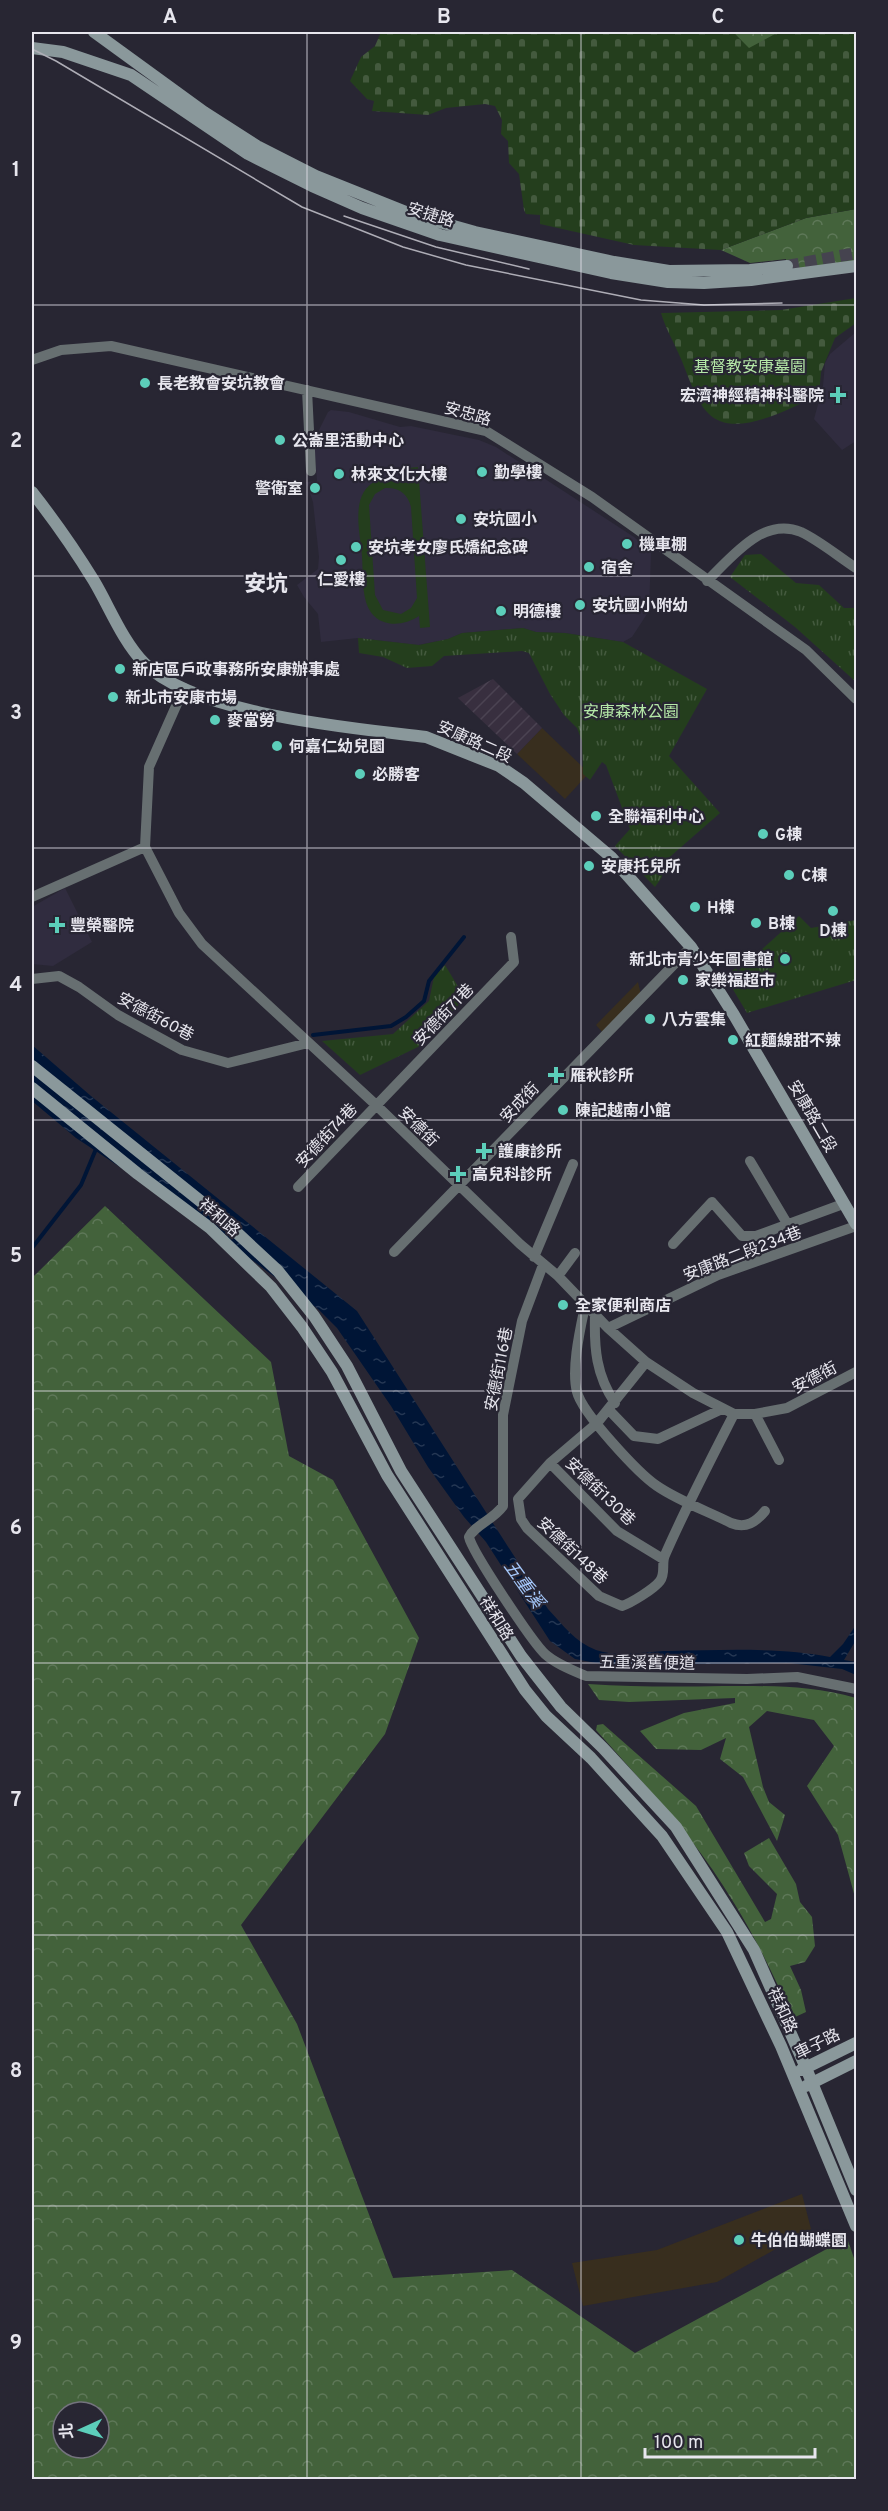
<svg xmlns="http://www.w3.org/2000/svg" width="888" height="2511" viewBox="0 0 888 2511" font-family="Overpass,'Noto Sans TC',sans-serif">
	<defs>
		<pattern id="industrial-furrows" width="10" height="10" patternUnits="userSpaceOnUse" patternTransform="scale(1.5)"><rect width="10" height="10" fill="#382f3f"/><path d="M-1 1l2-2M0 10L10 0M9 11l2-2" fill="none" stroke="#4b4352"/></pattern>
		<pattern id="forest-crowns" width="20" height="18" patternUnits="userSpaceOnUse" patternTransform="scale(1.5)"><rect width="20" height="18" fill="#43623b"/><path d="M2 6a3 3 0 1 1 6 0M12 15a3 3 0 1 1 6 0" fill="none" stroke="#5e7858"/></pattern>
		<pattern id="cemetery-stones" width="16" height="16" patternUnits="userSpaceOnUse" patternTransform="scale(1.5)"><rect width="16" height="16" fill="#243e1d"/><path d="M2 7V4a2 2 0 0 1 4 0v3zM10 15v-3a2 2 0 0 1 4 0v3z" fill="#445a3e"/></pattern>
		<pattern id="park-tufts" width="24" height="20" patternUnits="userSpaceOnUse" patternTransform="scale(1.5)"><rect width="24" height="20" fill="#243e1d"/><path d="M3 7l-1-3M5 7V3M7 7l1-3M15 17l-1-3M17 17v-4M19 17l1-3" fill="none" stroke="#445a3e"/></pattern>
		<pattern id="water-ripples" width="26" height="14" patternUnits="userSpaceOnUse" patternTransform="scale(1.5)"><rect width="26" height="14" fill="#001536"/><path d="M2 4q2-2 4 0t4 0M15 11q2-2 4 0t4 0" fill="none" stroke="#253753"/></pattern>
	</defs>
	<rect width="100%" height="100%" fill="#282633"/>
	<path fill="#382e1e" d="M542,728L589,773L565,799L517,754Z
		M638,982L641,995L604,1034L596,1025Z
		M802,2194L811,2229L717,2282L583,2306L572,2263L657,2250Z"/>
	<path fill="url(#industrial-furrows)" d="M493,679L542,728L517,754L458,698Z"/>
	<path fill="#302c3f" d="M856,332V441L842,450L814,419L823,386L825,363L830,354Z
		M331,410L349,412L400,427L411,426L479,440L496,447L634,537L651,553L649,611L632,637L623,642L565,633L536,632L523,628L462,633L448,639L418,645L358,638L321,642L318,614L304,597L297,585L318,569L319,557L313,502L306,482L317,481L314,440L328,412Z
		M65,888L92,942L53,966L32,964V907Z"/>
	<path fill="url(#forest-crowns)" fill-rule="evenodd" d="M733,32H779L749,49Z
		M856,209V261L788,273L786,259L750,263L721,250L806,218Z
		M105,1206L271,1362L289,1456L333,1480L419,1638L385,1734L241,1925L297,2024L393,2278L512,2270L635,2353L847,2238L856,2264V2479H32V1278ZM63,2412H99V2448H63Z
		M588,1684C633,1687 678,1687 723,1686C770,1686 811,1685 856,1698V1901L838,1835L807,1786L834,1746L814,1720L767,1711L749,1727L763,1787L769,1802L785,1815L777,1841L743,1777L720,1759L726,1738L701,1750L656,1749L640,1731L684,1713L735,1703V1698L629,1702L599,1700Z
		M603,1724L696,1806L765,1922L771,1919L777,1894L749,1866L744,1853L769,1838L796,1884L800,1902L812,1917L815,1946L805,1962L790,1966L801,1990L806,2012L793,2018C775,1979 757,1940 734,1903C696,1839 645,1785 596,1730L597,1725Z"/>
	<path fill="url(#cemetery-stones)" d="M381,32H733L749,48L779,32H856V209L806,218L721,250L634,245L540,224V215L526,214L524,210L519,174L509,163L508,141L501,134L502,120L495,106L485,104L446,108L428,115L372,111L374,101L367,99L350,81L361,57L375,46Z
		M856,298V323L835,338L821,372L819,395C792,407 734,441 708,413C696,401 688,375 681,359C675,344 666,330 661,313L781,310Z"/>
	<path fill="url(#park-tufts)" d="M761,554L796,583L819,585L844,608H855L856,682L795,627L730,577L745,555Z
		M523,628L536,632L565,633L623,642L707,689L669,756L720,813L664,862L662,877L655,887L615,846L630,829L606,765L602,762L590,780L583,774L582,741L577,728L564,715L550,694L529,653L522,651L444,656L432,666L407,668L383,657L359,653L358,638L419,645L448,639L462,633Z
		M799,916L811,928L856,920V980L747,1013L725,976L736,968L738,971Z
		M445,965L465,998L420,1046L360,1075L322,1041L393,1034L429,1001L434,977Z"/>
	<path fill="#243e1d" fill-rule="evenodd" d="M418,467L430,627L420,628L419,616C401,628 374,628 366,602C362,588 363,571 362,556C360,531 349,492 378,480C389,475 399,479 409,484L408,468ZM385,488C399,487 408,494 411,507L417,598L411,608L401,614L383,610L375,595L369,505L375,494Z"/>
	<path fill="url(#water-ripples)" d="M32,1045L91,1096L357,1311L548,1609C563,1625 575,1642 596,1650C619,1658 646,1651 669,1651C720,1650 780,1647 830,1657L843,1644L856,1625V1640L844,1660L856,1662V1675L842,1669L789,1663L624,1665L596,1663L575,1659L550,1641L486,1542L464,1517L428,1467L391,1406L337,1328L318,1309L179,1206L76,1138L32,1101Z"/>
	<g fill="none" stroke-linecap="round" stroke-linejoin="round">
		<path stroke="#001536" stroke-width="4" d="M313,1035L391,1026L406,1017L424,1001L429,981L464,937
			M32,1248L81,1185L96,1149"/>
		<path stroke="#45434f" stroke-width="12" stroke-dasharray="12 6" stroke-linecap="butt" d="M787,266L856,253"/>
		<path stroke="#676f71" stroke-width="10" d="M32,360L61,350L111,346L486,431L592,497L806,650L856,699
			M307,390L311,471
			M707,581C732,557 763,516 801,532C820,541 839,557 856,568
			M184,688L149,767L145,847L179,913L202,944L375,1104L520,1244L558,1276L608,1328L646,1362L693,1393L734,1414H755L787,1408L856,1372
			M32,897L145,847
			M32,979L59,976L79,987L118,1015L182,1050L228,1063L308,1043
			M750,1161L788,1225
			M298,1187L514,962L511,937
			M673,1244L712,1202L742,1236H756L843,1204
			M394,1252L691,947
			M534,1257L573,1164
			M543,1265L522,1321L503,1415V1506C493,1520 475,1525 469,1537C472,1552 533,1643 545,1654C556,1664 572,1670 586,1676L747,1679L797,1677L856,1689
			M558,1276L575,1253
			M585,1306C580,1330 571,1369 577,1392C582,1413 639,1474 657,1486C679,1501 707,1511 731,1523C746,1529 756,1522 765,1511
			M595,1315C594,1348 596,1375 615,1403
			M608,1328L718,1275L856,1226
			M646,1362L597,1423L550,1463L518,1499L521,1519L527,1528L599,1596L622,1606C631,1603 654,1589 660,1581C666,1573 661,1563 665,1555C686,1507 710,1461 734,1414
			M609,1410L634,1436L658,1439L722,1409
			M755,1414L779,1460
			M550,1463L617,1531L663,1559"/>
		<path stroke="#8a989b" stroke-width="12" d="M94,32L204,112L257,146L316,176L411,214L475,232L614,262L669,271L750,270L787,266
			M32,48L63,52L131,75L248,154L312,186L362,208L440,235L611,273L668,282L704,283L751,280L856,266
			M32,492C54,520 75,550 94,581C110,608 122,640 144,663C195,715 354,728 426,737L499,766L524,783L611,857L691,947L734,1015L856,1224
			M32,1066L219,1216L278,1271L314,1316L347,1366L401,1471L521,1656L561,1707L603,1748L676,1827L754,1950L806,2068L856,2190
			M32,1088L138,1174L210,1228L271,1287L302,1327L332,1372L387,1475L525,1690L546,1716L591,1758L662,1836L727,1932L781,2046L856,2226
			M801,2070L856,2043
			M806,2086L856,2061"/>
		<path stroke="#aeadb6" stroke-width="1.5" d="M32,49L56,61L302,207L403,247L466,265L641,300L704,305L782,303
			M344,216L436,247L529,269"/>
	</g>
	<path fill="none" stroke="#e7e6ee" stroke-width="1.5" stroke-opacity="0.55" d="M307,32V2480M581,32V2480M32,305H856M32,576H856M32,848H856M32,1120H856M32,1391H856M32,1663H856M32,1935H856M32,2206H856"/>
	<g fill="#5cceba" stroke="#282633" stroke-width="2">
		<circle cx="145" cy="383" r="6"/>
		<path d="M835 386h6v6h6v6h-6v6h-6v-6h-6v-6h6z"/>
		<circle cx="280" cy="440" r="6"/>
		<circle cx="482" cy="472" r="6"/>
		<circle cx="339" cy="474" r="6"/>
		<circle cx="315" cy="488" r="6"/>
		<circle cx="461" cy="519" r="6"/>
		<circle cx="627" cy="544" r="6"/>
		<circle cx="356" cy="547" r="6"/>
		<circle cx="341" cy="560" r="6"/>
		<circle cx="589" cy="567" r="6"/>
		<circle cx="580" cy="605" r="6"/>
		<circle cx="501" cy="611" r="6"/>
		<circle cx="120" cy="669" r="6"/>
		<circle cx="113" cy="697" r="6"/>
		<circle cx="215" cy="720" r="6"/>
		<circle cx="277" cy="746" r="6"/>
		<circle cx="360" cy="774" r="6"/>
		<circle cx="596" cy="816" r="6"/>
		<circle cx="763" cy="834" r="6"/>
		<circle cx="589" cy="866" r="6"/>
		<circle cx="789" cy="875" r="6"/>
		<circle cx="695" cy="907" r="6"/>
		<circle cx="833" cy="911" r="6"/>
		<circle cx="756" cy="923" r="6"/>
		<path d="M54 916h6v6h6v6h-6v6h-6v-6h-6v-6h6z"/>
		<circle cx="785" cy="959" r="6"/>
		<circle cx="683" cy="980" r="6"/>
		<circle cx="650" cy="1019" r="6"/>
		<circle cx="733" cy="1040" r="6"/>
		<path d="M553 1066h6v6h6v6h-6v6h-6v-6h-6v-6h6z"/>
		<circle cx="563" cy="1110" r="6"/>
		<path d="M481 1142h6v6h6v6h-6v6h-6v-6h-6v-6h6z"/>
		<path d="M455 1165h6v6h6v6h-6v6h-6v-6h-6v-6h6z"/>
		<circle cx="563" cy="1305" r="6"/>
		<circle cx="739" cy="2240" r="6"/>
	</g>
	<g text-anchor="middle" stroke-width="4.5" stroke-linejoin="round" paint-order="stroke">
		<g font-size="16" fill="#e7e6ee" stroke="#282633">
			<text transform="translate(431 214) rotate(17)" y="6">安捷路</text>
			<text transform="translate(468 413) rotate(16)" y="6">安忠路</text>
			<text transform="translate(475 741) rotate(24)" y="6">安康路二段</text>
			<text transform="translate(443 1014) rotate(-46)" y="6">安德街71巷</text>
			<text transform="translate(156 1016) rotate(28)" y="6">安德街60巷</text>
			<text transform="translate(519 1102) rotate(-46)" y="6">安成街</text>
			<text transform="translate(813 1116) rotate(60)" y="6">安康路二段</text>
			<text transform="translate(419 1126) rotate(45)" y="6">安德街</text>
			<text transform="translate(326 1135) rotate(-47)" y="6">安德街74巷</text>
			<text transform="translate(220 1217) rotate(41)" y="6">祥和路</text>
			<text transform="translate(742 1253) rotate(-21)" y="6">安康路二段234巷</text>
			<text transform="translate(498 1369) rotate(-79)" y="6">安德街116巷</text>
			<text transform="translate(814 1377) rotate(-28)" y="6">安德街</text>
			<text transform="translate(601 1491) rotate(44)" y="6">安德街130巷</text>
			<text transform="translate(573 1550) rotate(43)" y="6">安德街148巷</text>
			<text transform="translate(497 1618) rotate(58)" y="6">祥和路</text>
			<text transform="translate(647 1662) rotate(1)" y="6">五重溪舊便道</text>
			<text transform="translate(783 2010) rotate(65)" y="6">祥和路</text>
			<text transform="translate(817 2043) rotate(-26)" y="6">車子路</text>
		</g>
		<g font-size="16" fill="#b4e7a7" stroke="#282633">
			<text x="750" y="372">基督教安康墓園</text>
			<text x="631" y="717">安康森林公園</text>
		</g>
		<g font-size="16" font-weight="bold" fill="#e7e6ee" stroke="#282633" text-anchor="start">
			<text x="157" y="389">長老教會安坑教會</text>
			<text x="824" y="401" text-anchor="end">宏濟神經精神科醫院</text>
			<text x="292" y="446">公崙里活動中心</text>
			<text x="494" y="478">勤學樓</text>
			<text x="351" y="480">林來文化大樓</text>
			<text x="303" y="494" text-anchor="end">警衛室</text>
			<text x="473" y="525">安坑國小</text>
			<text x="639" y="550">機車棚</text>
			<text x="368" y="553">安坑孝女廖氏嬌紀念碑</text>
			<text x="601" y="573">宿舍</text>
			<text x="341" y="585" text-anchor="middle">仁愛樓</text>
			<text x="592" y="611">安坑國小附幼</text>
			<text x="513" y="617">明德樓</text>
			<text x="132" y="675">新店區戶政事務所安康辦事處</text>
			<text x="125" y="703">新北市安康市場</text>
			<text x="227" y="726">麥當勞</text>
			<text x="289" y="752">何嘉仁幼兒園</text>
			<text x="372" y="780">必勝客</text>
			<text x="608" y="822">全聯福利中心</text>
			<text x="775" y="840">G棟</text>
			<text x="601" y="872">安康托兒所</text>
			<text x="801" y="881">C棟</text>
			<text x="707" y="913">H棟</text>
			<text x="768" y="929">B棟</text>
			<text x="70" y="931">豐榮醫院</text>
			<text x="833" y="936" text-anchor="middle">D棟</text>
			<text x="773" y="965" text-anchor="end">新北市青少年圖書館</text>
			<text x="695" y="986">家樂福超市</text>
			<text x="662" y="1025">八方雲集</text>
			<text x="745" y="1046">紅麵線甜不辣</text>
			<text x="570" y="1081">雁秋診所</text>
			<text x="575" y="1116">陳記越南小館</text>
			<text x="498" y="1157">護康診所</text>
			<text x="472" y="1180">高兒科診所</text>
			<text x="575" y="1311">全家便利商店</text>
			<text x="751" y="2246">牛伯伯蝴蝶園</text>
		</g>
		<g font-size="18" font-style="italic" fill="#a5c8fb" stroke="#282633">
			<text transform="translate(524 1584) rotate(54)" y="6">五重溪</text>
		</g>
		<g font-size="22" font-weight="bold" fill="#e7e6ee" stroke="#282633">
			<text x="266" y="591">安坑</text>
		</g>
	</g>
	<rect width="888" height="2511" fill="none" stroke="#282633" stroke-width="66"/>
	<g transform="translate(81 2430) rotate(266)"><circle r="28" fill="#282633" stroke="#74737e" stroke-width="1.5"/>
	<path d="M0-4.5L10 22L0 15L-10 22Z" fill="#5cceba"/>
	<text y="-9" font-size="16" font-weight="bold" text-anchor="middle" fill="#e7e6ee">北</text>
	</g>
	<path d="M645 2448v9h170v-9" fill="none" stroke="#e7e6ee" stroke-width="3"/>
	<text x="654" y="2448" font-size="18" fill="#e7e6ee" stroke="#282633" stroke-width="4.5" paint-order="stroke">100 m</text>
	<rect x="33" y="33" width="822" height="2445" fill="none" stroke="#e7e6ee" stroke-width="2"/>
	<g font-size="20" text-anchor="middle" font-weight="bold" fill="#e7e6ee">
		<text x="170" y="23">A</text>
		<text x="444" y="23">B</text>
		<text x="718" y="23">C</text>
		<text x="16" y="176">1</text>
		<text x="16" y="447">2</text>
		<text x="16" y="719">3</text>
		<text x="16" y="991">4</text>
		<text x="16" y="1262">5</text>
		<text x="16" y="1534">6</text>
		<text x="16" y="1806">7</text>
		<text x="16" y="2077">8</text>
		<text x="16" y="2349">9</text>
	</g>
</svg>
